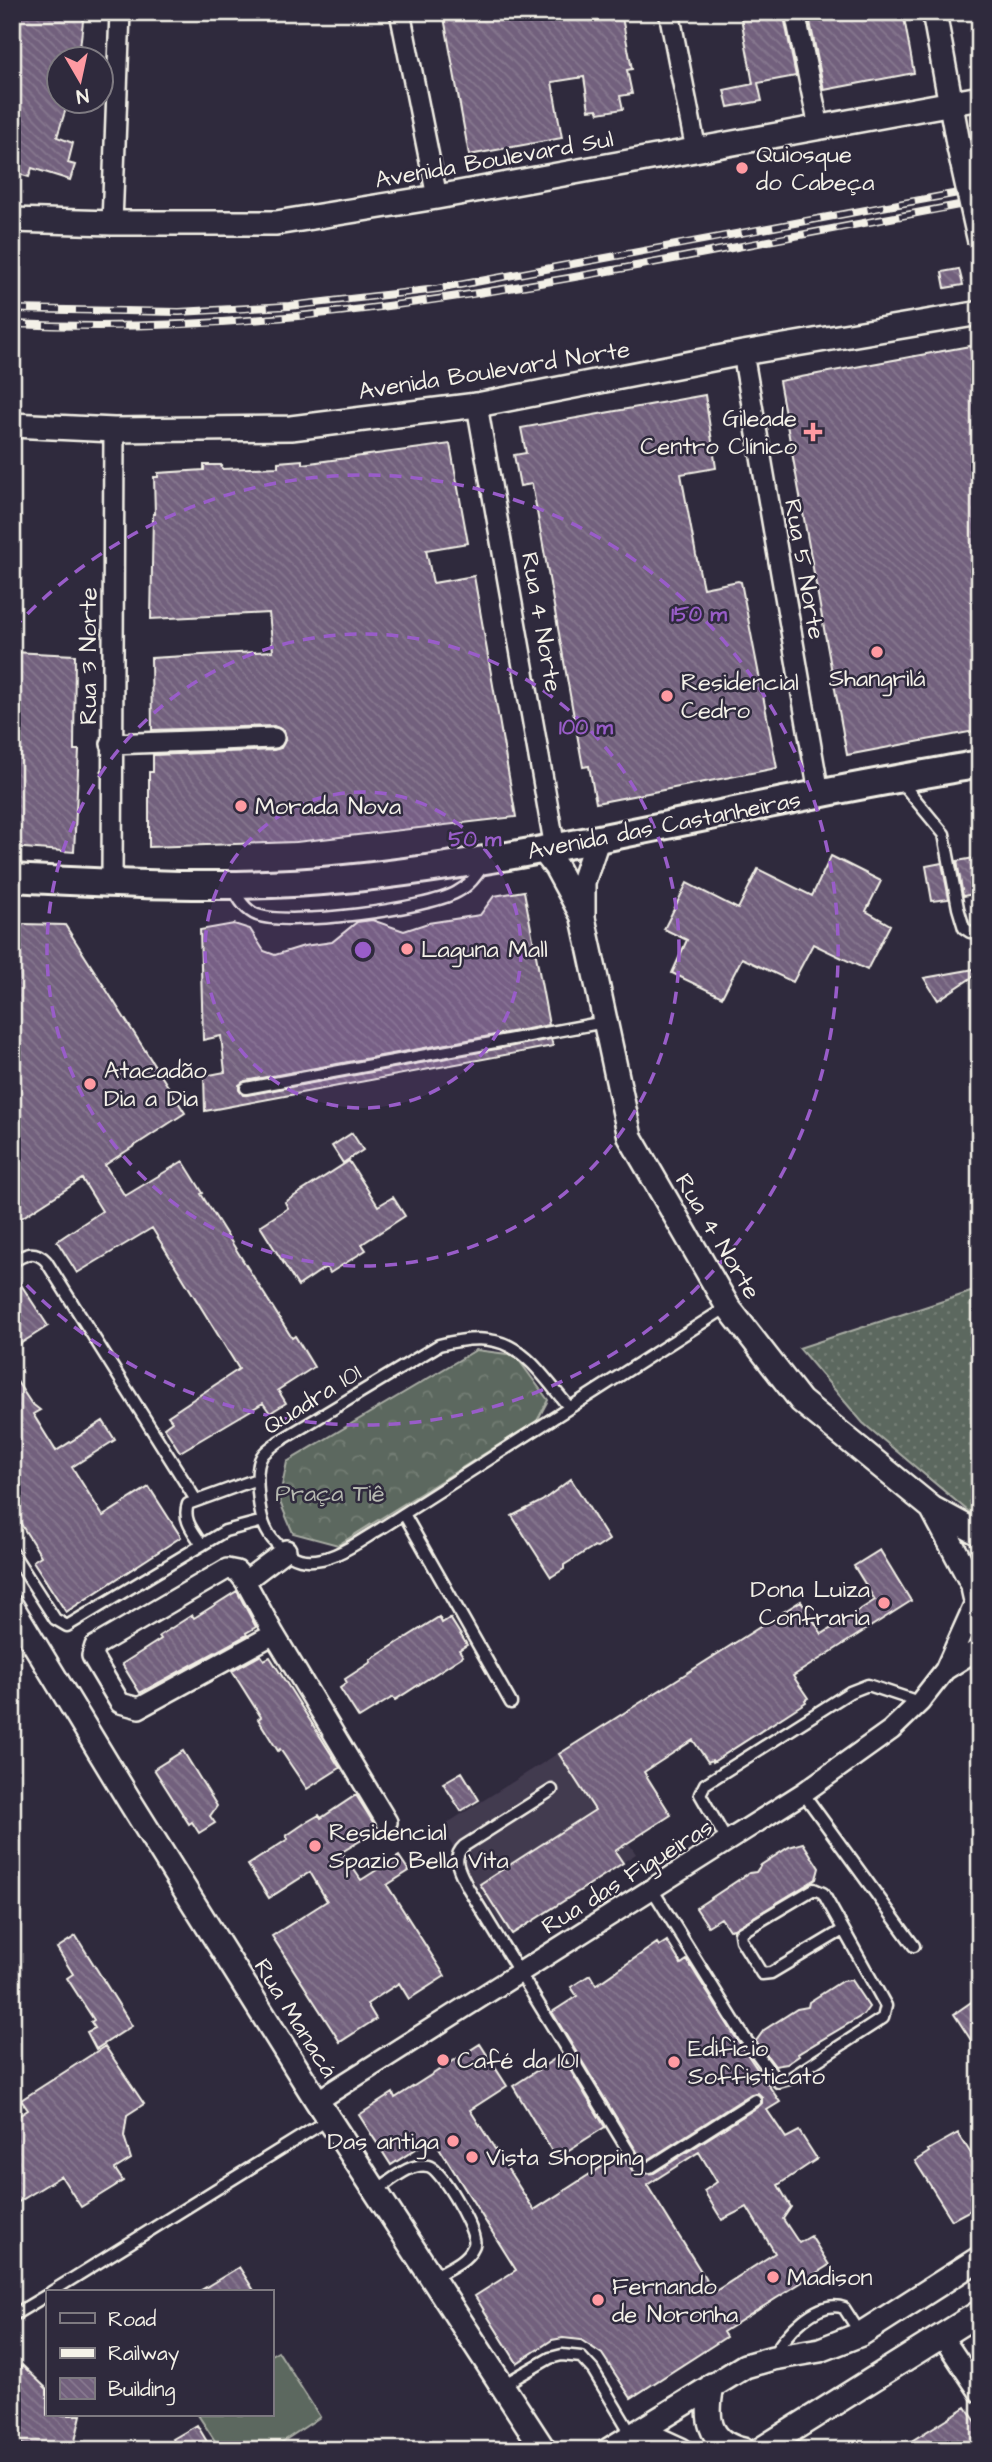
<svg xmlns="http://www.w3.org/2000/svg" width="992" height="2462" viewBox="0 0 992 2462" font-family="'Architects Daughter',sans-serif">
	<defs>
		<pattern id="grass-dots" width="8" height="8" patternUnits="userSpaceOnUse" patternTransform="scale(1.75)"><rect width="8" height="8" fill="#5c685e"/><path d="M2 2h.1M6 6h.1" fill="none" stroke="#747e75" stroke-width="1.8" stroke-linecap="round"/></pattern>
		<pattern id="forest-crowns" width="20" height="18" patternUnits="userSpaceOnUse" patternTransform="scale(1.75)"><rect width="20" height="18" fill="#5c685e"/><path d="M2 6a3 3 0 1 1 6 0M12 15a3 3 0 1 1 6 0" fill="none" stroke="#747e75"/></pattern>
		<pattern id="building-back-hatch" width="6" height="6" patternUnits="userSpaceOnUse" patternTransform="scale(1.75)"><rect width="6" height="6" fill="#72617d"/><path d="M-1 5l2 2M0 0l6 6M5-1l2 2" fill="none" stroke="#87788f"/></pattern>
	</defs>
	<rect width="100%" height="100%" fill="#2f2a3d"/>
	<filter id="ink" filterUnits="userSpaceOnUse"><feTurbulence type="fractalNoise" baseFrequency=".0143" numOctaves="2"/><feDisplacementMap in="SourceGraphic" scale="14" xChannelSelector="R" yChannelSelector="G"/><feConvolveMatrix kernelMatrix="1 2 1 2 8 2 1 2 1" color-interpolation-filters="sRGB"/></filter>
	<g filter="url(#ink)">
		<path fill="#433a50" d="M565,1749L636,1854L507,1935L441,1827Z"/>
		<path fill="url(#grass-dots)" stroke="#a8aca3" stroke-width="2" d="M980,1289V1521L863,1423L799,1348Z"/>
		<path fill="url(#forest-crowns)" stroke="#a8aca3" stroke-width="2" d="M476,1350L515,1355L548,1400L537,1421L338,1545L293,1533L279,1500L287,1462Z"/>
		<path fill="#5c685e" stroke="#a8aca3" stroke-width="2" d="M278,2351L320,2417L270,2450H221L198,2415H271V2355Z"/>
		<path fill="url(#building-back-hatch)" stroke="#f4f1e8" stroke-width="2" fill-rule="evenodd" d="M12,12H84L79,57L60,55V102H68L57,137L73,143L68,163L75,165L70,180L32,168L29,177L12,172Z
			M443,12H621L632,69L627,70L632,94L620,96L623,109L599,113L597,109L589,110L584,77L552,82L562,138L469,155Z
			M740,12H783L796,76L758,83L762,101L728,107L724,90L753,84Z
			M808,12H903L914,73L824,90Z
			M959,269L963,285L945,288L942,272Z
			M970,346L980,400V730L847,755L779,381Z
			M705,395L716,468L681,474L696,555L703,588L738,581L741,582L777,768L596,803L589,766L583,767L532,484L520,486L514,455L526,453L521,428Z
			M450,444L468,543L426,550L433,583L474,576L516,817L296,842L149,847V772H153V755L274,750L281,748L286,738L284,731L274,726L152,730L151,658L273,651L269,613L151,619L153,514H155L154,477H158V473L204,470V465H221L222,469L278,467V462L302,460V464Z
			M12,652L75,655L74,750H79L74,852L12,847Z
			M831,856L881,881L866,911L890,925L867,970L813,944L793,982L742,958L722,997L672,973L687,940L664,929L687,883L738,909L758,869L812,896Z
			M980,857V893L963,896L957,861Z
			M942,863L949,899L932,901L926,866Z
			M524,891L549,1025L245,1081L239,1085V1090L243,1095H247L551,1039L553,1046L205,1111L204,1076L225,1072L221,1036L203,1040L200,930L234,924L250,929L264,951L275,955L304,946L332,942L357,922L372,920L404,931L428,923L480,915L494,896Z
			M24,924L65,925L185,1113L105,1165L125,1196L183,1161L203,1193L201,1194L292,1338L295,1336L314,1367L278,1390L286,1403L270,1413L263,1403L180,1452L164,1427L172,1421L168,1416L239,1369L152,1228L77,1273L57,1241L102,1211L82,1179L12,1224V931Z
			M980,968V972L938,1000L924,978Z
			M352,1133L363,1150L343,1163L332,1146Z
			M349,1161L378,1206L393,1197L405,1216L362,1244L366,1250L330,1273L326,1267L298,1286L260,1226L288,1208L285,1202Z
			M12,1271L48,1326L12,1349Z
			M12,1374L31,1403L40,1410L33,1414L56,1451L103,1421L115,1440L72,1467L103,1516L149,1487L181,1537L66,1612L33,1561L41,1556L12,1510L14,1459L12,1457Z
			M571,1479L609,1540L597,1548L593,1547L564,1565V1569L551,1577L512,1516L542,1501Z
			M880,1550L911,1601L793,1676L808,1698L805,1700L806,1702L713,1762L712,1760L708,1762L693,1740L644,1772L671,1815L615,1851L623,1863L512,1934L480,1884L595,1810L559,1754L801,1601L822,1634L875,1600L854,1566Z
			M237,1591L256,1627L246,1633L247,1635L140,1693L122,1664L161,1639L159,1636L192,1615L194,1618Z
			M439,1617L442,1623L450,1618L467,1645L459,1650L463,1656L395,1700L393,1697L359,1718L340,1688L347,1683L345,1679L371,1662L370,1660Z
			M261,1655L264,1660L270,1657L340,1768L307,1789L280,1749L278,1751L258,1719L261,1717L232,1671Z
			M183,1751L217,1806L210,1816L215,1823L199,1833L192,1822L189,1824L154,1769Z
			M462,1772L479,1800L461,1811L443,1783Z
			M356,1795L378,1830L342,1852L361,1880L399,1856L409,1871L387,1885L445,1976L409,1999L399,1983L367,2004L376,2019L340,2042L272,1936L327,1901L310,1872L269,1898L248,1865L288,1839L286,1836L305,1823L319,1815L321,1818Z
			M803,1843L819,1868L816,1879L734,1929L729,1930L721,1918L708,1926L696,1908L749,1873L756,1872L761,1865L789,1847Z
			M76,1936L132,2026L96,2049L87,2032L95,2028L91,2022L94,2020L67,1978L73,1974L57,1948Z
			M667,1941L681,1964L687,1960L738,2041L780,2102L767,2110L786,2138L799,2131L817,2159L778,2185L791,2207L783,2219L799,2243L811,2236L829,2265L723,2332L726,2337L631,2398L602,2354L581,2340L563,2338L552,2340L517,2363L475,2296L516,2270L433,2138L391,2165L359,2115L393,2093L395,2098L480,2044L507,2086L470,2110L534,2210L621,2154L634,2173H654L759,2106L762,2103V2097L758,2093L751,2094L648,2160H642L552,2012L577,1996L571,1987L590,1975L596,1985L657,1943L659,1946ZM699,2152L717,2182L704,2191L722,2220L747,2207L775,2253L714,2292L647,2185Z
			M851,1980L869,2007L863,2015L798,2054L799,2056L787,2064L775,2066L756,2041L764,2030L797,2009L808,2007L809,2002L842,1981Z
			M980,1996V2054L954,2014Z
			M105,2046L144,2104L127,2115L124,2136L131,2159L115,2169L123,2181L81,2207L61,2176L12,2206V2120L28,2110L21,2100Z
			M561,2055L605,2127L556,2158L513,2086Z
			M958,2133L980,2168V2205L952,2220L915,2161L929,2152L928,2150Z
			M239,2267L255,2292H198Z
			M22,2365L47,2389V2415H81L73,2450H48L12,2442V2377Z
			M966,2407L980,2428V2444L970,2450H897Z
			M197,2425L212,2450H180L173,2439Z"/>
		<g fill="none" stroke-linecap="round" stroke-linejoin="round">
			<defs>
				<path id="service" d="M901,782L944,834L958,908L964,928L970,932L980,933
					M233,887C238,899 245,910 257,915C289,927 427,909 457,892C469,886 476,876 483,866
					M246,1088L605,1022
					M12,1262C25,1254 34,1249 46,1261L196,1500
					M569,1407C526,1356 513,1326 439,1345L278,1442C273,1446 265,1451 262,1456C253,1470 259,1517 267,1531C272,1541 288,1556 300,1559C328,1566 358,1542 380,1529L727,1307
					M404,1514L511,1703
					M202,1545C194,1532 182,1520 188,1504L257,1479
					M12,1552L55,1619L67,1626L225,1531L263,1521
					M552,1790L464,1846C450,1859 461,1873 468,1888L638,2167H650L755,2100
					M803,1793L914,1946
					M727,1841L700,1794L705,1784L850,1692L868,1685L919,1702
					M652,1889L744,2037L778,2082L789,2079L883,2018L886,2006L823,1893L814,1889L740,1933L741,1940L762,1974L771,1973L843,1930
					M375,2191C390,2182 410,2162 428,2166C441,2168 472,2225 474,2239C475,2242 474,2246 472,2249C466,2262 444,2270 432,2278
					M51,2292L329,2119
					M12,2316L47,2295
					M774,2355C784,2334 819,2298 844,2308L860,2333
					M503,2385L550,2358L562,2355L581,2357L593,2370L632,2435"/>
				<path id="minor" d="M400,12L437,197
					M669,12L696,150
					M795,12L819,127
					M112,223L120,12
					M743,353L819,793
					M477,405L555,848
					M111,744L274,738
					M112,883L114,430
					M286,1550L245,1581L274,1634L387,1822
					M245,1581L237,1571L227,1569L95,1646L92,1656L120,1703L139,1708L274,1634
					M945,1670L980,1648
					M317,2101L803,1793L891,1730L920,1702L945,1670L976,1601
					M942,2336L980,2393"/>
				<path id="tertiary" d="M934,12L958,143
					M12,220L112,223H276L437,197L980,98
					M12,425L114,430L291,428L477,405L743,353L980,313
					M597,840L583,882V918L630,1137L728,1307L801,1401L932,1508L980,1534
					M543,850L556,867L582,915
					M932,1508L972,1583
					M980,1563C970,1579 972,1593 980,1609
					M12,1607L129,1800L317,2101L544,2450
					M712,2385C706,2416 706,2442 743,2450
					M632,2435L657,2439L681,2450
					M609,2450L745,2366L773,2358L820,2350L861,2334L980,2258
					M760,2450L980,2312"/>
				<path id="secondary" d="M12,878C123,884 234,890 345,879C505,863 661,825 818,794C872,783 926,774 980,764"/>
			</defs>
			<use href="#service" stroke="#f4f1e8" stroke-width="15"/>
			<use href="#minor" stroke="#f4f1e8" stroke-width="24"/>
			<use href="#tertiary" stroke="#f4f1e8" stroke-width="28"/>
			<use href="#secondary" stroke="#f4f1e8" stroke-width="32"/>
			<use href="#service" stroke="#2f2a3d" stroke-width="10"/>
			<use href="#minor" stroke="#2f2a3d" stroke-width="19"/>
			<use href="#tertiary" stroke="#2f2a3d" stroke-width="23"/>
			<use href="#secondary" stroke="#2f2a3d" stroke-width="26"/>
			<defs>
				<path id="rail" d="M12,309L179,312L289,306L437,289L980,189
					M12,324C234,335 451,301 668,260C772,240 876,221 980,201"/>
			</defs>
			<use href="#rail" stroke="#f4f1e8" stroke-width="8"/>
			<use href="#rail" stroke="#2f2a3d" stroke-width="5" stroke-dasharray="16" stroke-linecap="butt"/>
			<defs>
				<path id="tertiary-bridge" d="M958,143L980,242"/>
			</defs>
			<use href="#tertiary-bridge" stroke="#f4f1e8" stroke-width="28" stroke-linecap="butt"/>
			<use href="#tertiary-bridge" stroke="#2f2a3d" stroke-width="23"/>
		</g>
	</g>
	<circle cx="363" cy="950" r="158" fill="#995dc9" fill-opacity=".12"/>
	<g fill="none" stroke="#995dc9" stroke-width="3.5" stroke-dasharray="12 9">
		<circle cx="363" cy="950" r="158"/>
		<circle cx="363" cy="950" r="316"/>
		<path d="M13 629A475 475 0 1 1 13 1271"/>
	</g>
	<g fill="#ff9aa2" stroke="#2f2a3d" stroke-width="2.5">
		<circle cx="742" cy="168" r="7"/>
		<path d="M809.5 421.5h7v7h7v7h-7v7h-7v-7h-7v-7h7z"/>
		<circle cx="877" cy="652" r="7"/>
		<circle cx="667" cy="696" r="7"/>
		<circle cx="241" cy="806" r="7"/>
		<circle cx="407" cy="949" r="7"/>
		<circle cx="90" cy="1084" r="7"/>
		<circle cx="884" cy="1603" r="7"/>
		<circle cx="315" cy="1846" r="7"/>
		<circle cx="443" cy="2060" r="7"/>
		<circle cx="674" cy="2062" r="7"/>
		<circle cx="453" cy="2141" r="7"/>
		<circle cx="472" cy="2157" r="7"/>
		<circle cx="773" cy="2277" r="7"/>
		<circle cx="598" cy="2300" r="7"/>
	</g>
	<g text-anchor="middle" stroke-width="5" stroke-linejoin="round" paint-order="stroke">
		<g font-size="24" fill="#f4f1e8" stroke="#2f2a3d" text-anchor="start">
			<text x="756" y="162">Quiosque<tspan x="756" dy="28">do Cabeça</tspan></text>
			<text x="797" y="426" text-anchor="end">Gileade<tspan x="797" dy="28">Centro Clínico</tspan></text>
			<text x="877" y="686" text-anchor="middle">Shangrilá</text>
			<text x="681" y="690">Residencial<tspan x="681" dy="28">Cedro</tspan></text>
			<text x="255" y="814">Morada Nova</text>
			<text x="421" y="957">Laguna Mall</text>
			<text x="104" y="1078">Atacadão<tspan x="104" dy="28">Dia a Dia</tspan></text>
			<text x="870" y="1597" text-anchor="end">Dona Luiza<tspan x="870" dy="28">Confraria</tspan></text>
			<text x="329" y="1840">Residencial<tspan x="329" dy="28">Spazio Bella Vita</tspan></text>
			<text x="688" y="2056">Edificio<tspan x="688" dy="28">Soffisticato</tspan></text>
			<text x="457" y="2068">Café da 101</text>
			<text x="439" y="2149" text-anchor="end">Das antiga</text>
			<text x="486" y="2165">Vista Shopping</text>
			<text x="787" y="2285">Madison</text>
			<text x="612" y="2294">Fernando<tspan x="612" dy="28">de Noronha</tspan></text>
		</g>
		<g font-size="24" fill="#f4f1e8" stroke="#2f2a3d">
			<text transform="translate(494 159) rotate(-10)" y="8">Avenida Boulevard Sul</text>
			<text transform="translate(494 370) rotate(-9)" y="8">Avenida Boulevard Norte</text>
			<text transform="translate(805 569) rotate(80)" y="8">Rua 5 Norte</text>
			<text transform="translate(542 622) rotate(80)" y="8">Rua 4 Norte</text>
			<text transform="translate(88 656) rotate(-90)" y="8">Rua 3 Norte</text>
			<text transform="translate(664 825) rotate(-11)" y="8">Avenida das Castanheiras</text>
			<text transform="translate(718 1236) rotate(59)" y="8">Rua 4 Norte</text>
			<text transform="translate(312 1399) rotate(-32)" y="8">Quadra 101</text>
			<text transform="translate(627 1876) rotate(-32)" y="8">Rua das Figueiras</text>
			<text transform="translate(296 2018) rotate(58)" y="8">Rua Manacá</text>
		</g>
		<g font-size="24" fill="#b7bab1" stroke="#2f2a3d">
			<text x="330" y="1501">Praça Tiê</text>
		</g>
	</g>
	<circle cx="363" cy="950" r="10" fill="#995dc9" stroke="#2f2a3d" stroke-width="3.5"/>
	<g font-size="21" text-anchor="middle" font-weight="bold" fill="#995dc9" stroke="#2f2a3d" stroke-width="5" stroke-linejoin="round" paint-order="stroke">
		<text x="699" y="621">150 m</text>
		<text x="586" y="734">100 m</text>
		<text x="475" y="846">50 m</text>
	</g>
	<rect width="992" height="2462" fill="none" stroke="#2f2a3d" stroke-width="42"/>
	<rect x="21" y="21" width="950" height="2420" fill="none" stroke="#f4f1e8" stroke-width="2.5" filter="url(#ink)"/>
	<rect x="46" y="2290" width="228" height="126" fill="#2f2a3d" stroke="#7e7a81" stroke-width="2"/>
	<rect x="60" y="2313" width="35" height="10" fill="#2f2a3d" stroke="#7e7a81" stroke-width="2"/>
	<text x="108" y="2326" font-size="21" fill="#f4f1e8">Road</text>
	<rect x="60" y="2348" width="35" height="10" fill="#f4f1e8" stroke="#7e7a81" stroke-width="2"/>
	<text x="108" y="2360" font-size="21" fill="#f4f1e8">Railway</text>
	<rect x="60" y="2378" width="35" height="21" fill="url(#building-back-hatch)" stroke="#7e7a81" stroke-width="2"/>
	<text x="108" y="2396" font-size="21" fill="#f4f1e8">Building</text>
	<g transform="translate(80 80) rotate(171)"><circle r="33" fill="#2f2a3d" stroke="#7e7a81" stroke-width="2"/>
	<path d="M0-5L12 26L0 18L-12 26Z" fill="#ff9aa2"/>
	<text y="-10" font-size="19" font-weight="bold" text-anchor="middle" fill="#f4f1e8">N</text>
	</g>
</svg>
